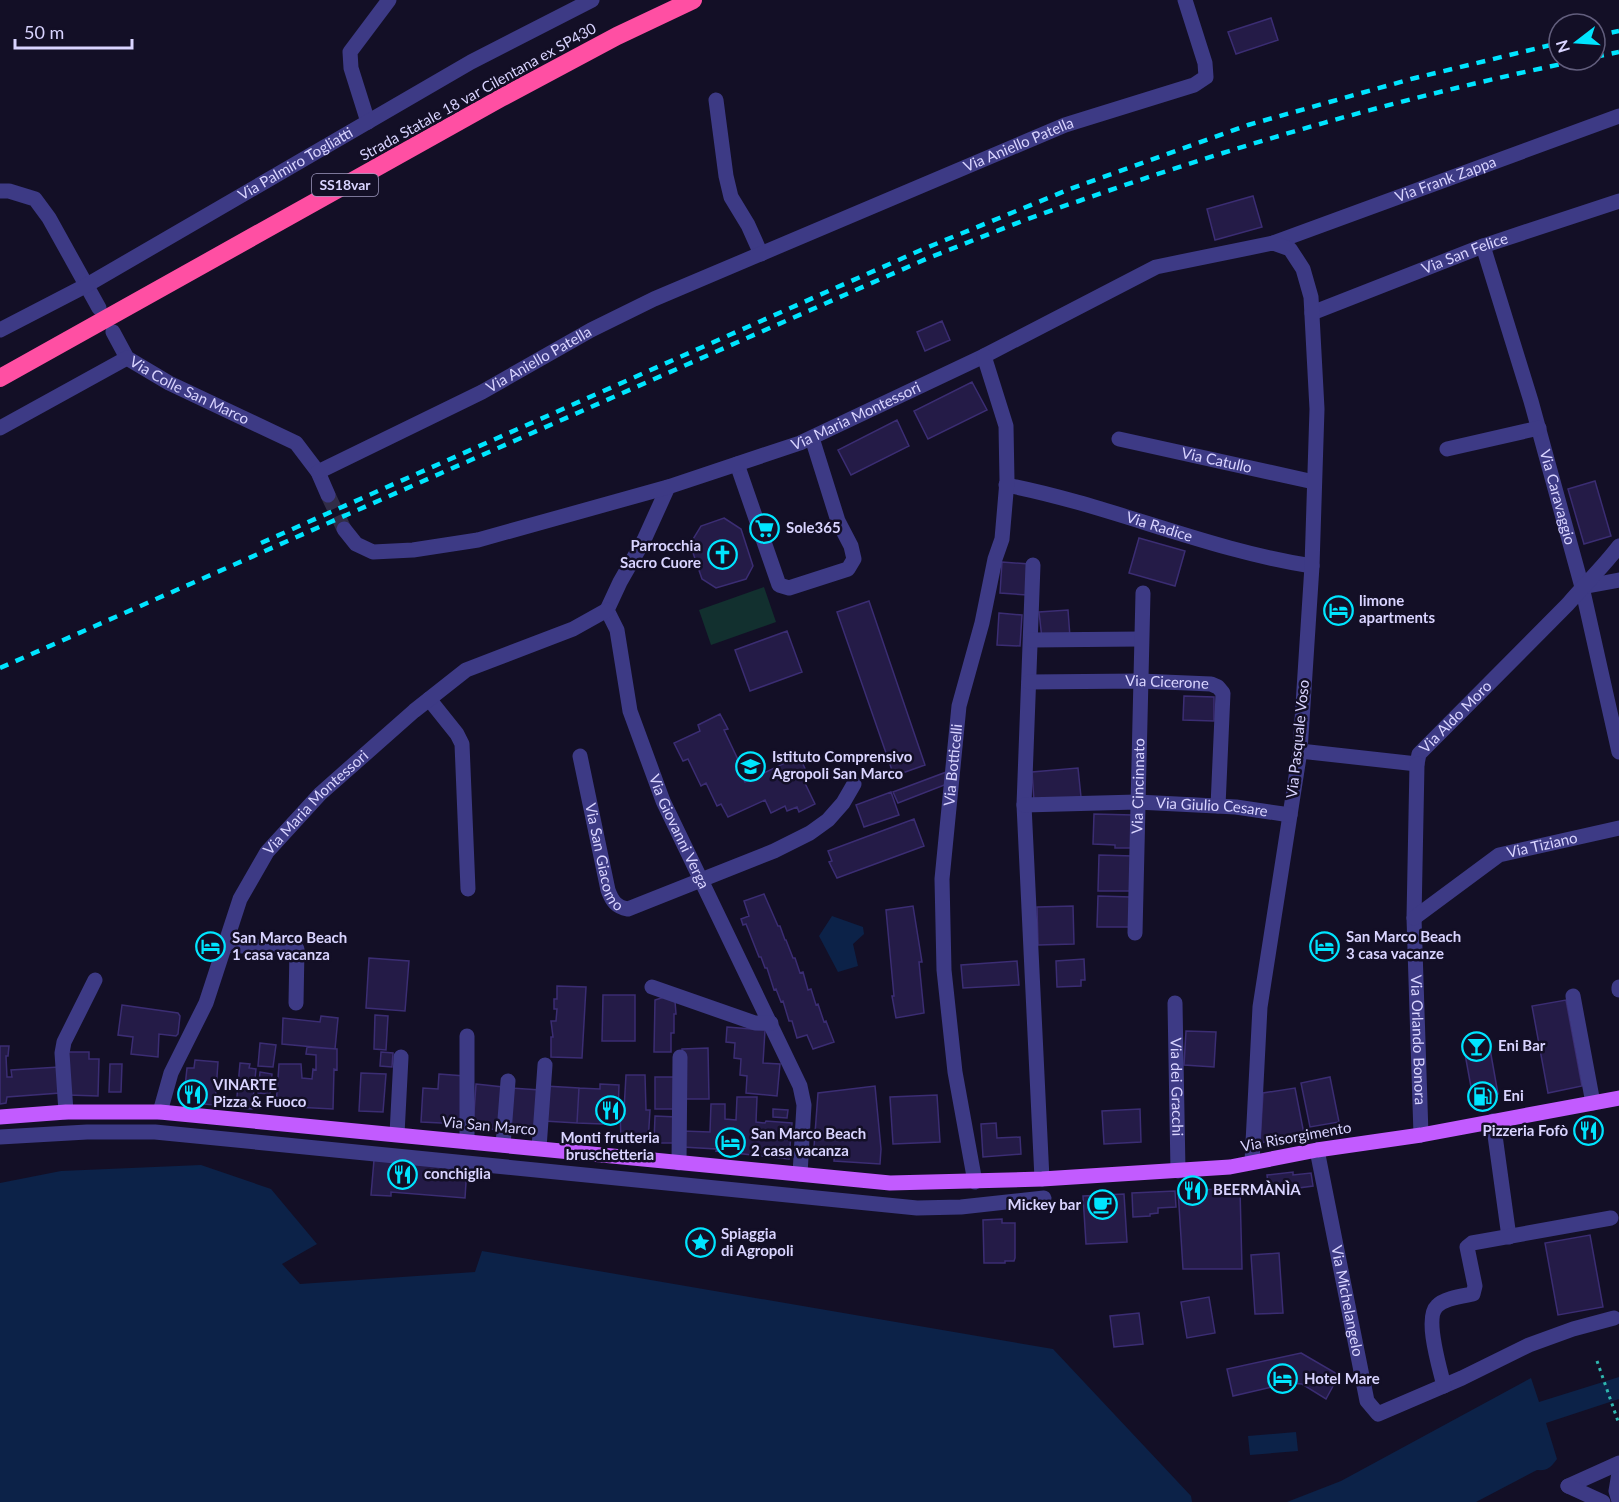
<svg xmlns="http://www.w3.org/2000/svg" width="1619" height="1502" viewBox="0 0 1619 1502" font-family="Lato,sans-serif">
	<rect width="100%" height="100%" fill="#130f26"/>
	<path fill="#12302f" d="M764,587L776,622L711,645L699,610Z"/>
	<path fill="#0c2248" d="M832,916L863,927L864,934L853,944L858,966L838,972L819,936Z
		M201,1165L271,1189L317,1244L282,1264L300,1284L475,1272L482,1251L1053,1349L1191,1496L1192,1502H0V1183L61,1171Z
		M1619,1377V1399L1546,1423L1557,1459C1551,1467 1548,1471 1537,1470L1476,1502H1287L1341,1481L1531,1378L1539,1402Z
		M1296,1432L1298,1451L1250,1455L1248,1436Z"/>
	<path fill="#241b47" stroke="#3b2d73" stroke-width="1.5" d="M1271,18L1278,40L1236,54L1228,32Z
		M1253,196L1262,227L1215,240L1207,209Z
		M942,321L950,340L925,351L917,332Z
		M972,382L987,410L928,439L914,411Z
		M897,420L909,446L851,475L838,450Z
		M1595,481L1611,536L1584,544L1568,489Z
		M724,518L741,529L753,566L746,579L716,588L702,579L690,544L701,526Z
		M1139,538L1185,551L1175,586L1129,573Z
		M1002,562L1030,564L1027,595L1000,593Z
		M869,601L925,765L894,776L837,612Z
		M1068,610L1070,637L1042,639L1039,612Z
		M999,613L1022,615L1020,646L997,645Z
		M787,631L802,672L750,691L735,650Z
		M1184,696L1214,697V721L1183,720Z
		M720,714L728,729L724,730L742,768L739,770L745,782L787,762L785,759L798,753L807,773L801,775L815,804L799,812L797,807L787,811L785,806L771,813L765,800L728,817L721,804L717,806L706,783L701,786L688,759L683,761L674,743L700,731L698,725Z
		M1078,768L1081,797L1034,801L1032,772Z
		M949,771L947,784L898,803L893,792Z
		M891,792L899,815L864,827L856,805Z
		M1094,814L1133,815L1132,848H1115V845L1093,844Z
		M914,819L924,846L837,878L829,862L832,861L828,851Z
		M1099,855L1133,856V891H1098Z
		M764,894L778,926H780L785,940H786L793,958H795L800,973L803,972L808,990L811,989L816,1005L818,1004L824,1022L826,1021L834,1042L813,1049L807,1035L797,1038L792,1021H789L783,1001L781,1002L776,989L774,990L767,968H765L761,957H759L746,924L743,925L741,919L749,916L744,901Z
		M1098,896L1131,897L1130,927H1097Z
		M913,906L922,962H919L924,1013L896,1018L892,996H894L886,910Z
		M1073,906L1074,944L1038,945L1037,907Z
		M369,958L409,961L405,1011L366,1008Z
		M1084,959L1085,980H1081V986L1057,987L1056,961Z
		M1017,961L1019,985L963,988L961,965Z
		M557,986L586,987L582,1058L551,1057V1037H553L551,1021H556L557,1009H554V999H557Z
		M603,995H635V1041H602Z
		M664,997L675,1001L676,1014H674V1033H671V1052H654L655,1000Z
		M1566,1000L1582,1086L1548,1093L1532,1006Z
		M122,1005L178,1013L180,1016L178,1034L176,1036L159,1034L158,1057L131,1054L133,1037L118,1035Z
		M375,1015L388,1016L386,1050L374,1049Z
		M321,1016L338,1018L335,1049L282,1044L283,1018L320,1022Z
		M727,1027L765,1030L763,1063L780,1064L777,1096L746,1093L747,1076L740,1075L741,1059L734,1058L735,1043L726,1042Z
		M1186,1031L1216,1032L1214,1067L1184,1065Z
		M1485,1039L1486,1050L1469,1053L1467,1042Z
		M260,1043L276,1045L273,1067L258,1066Z
		M0,1046H9L8,1056H6L7,1077H12L11,1070L59,1067L60,1093L7,1097L6,1103L0,1104Z
		M307,1047L337,1049V1070L334,1069L333,1109L276,1106L279,1064H301L302,1078L312,1079L313,1069L316,1070V1055L306,1054Z
		M708,1048L709,1099H686L683,1091L682,1049Z
		M1490,1049L1498,1094L1473,1098L1465,1054Z
		M68,1052H89V1059H99L98,1096L68,1095Z
		M381,1052L393,1053L392,1067L380,1066Z
		M195,1060L218,1062L215,1105L191,1103L192,1087H185L187,1068H194Z
		M240,1063L250,1064L249,1068L256,1069L252,1109L236,1108Z
		M110,1064H122L121,1092H109Z
		M260,1072L272,1074L270,1094L258,1093Z
		M361,1073L386,1074L383,1112L359,1111Z
		M439,1074L465,1076L462,1124L421,1122L423,1088L438,1089Z
		M626,1075H645L646,1110H650L648,1143L621,1141L620,1110H624Z
		M655,1077H677L676,1109H655Z
		M1330,1077L1339,1122L1310,1127L1301,1083Z
		M476,1084L503,1087L499,1130L473,1127Z
		M600,1084L619,1085L618,1114H603V1124L577,1123L579,1088L600,1089Z
		M545,1086L579,1088L577,1123L544,1121Z
		M875,1086L881,1149L880,1164L834,1161L835,1150L825,1149L819,1151L816,1149L814,1147L818,1093Z
		M511,1088L540,1090L536,1134L507,1131Z
		M1295,1088L1304,1134L1260,1143L1263,1093Z
		M937,1095L940,1142L893,1144L890,1097Z
		M737,1097H757L756,1122L765,1123L766,1121L792,1123L789,1159L716,1151L717,1149L682,1147L683,1131L710,1132L711,1104H725V1119L736,1120Z
		M773,1109L788,1110L787,1118L773,1117Z
		M1140,1109L1141,1142L1104,1144L1102,1111Z
		M655,1116L677,1117L676,1143H654Z
		M996,1123L997,1138L1020,1137L1021,1154L983,1157L981,1124Z
		M374,1160L467,1167L465,1198L391,1192V1196L371,1195Z
		M1293,1172V1175L1311,1173L1313,1186L1269,1192L1267,1175Z
		M1240,1189L1242,1269H1183L1178,1190Z
		M1175,1191L1176,1207L1158,1208V1213L1150,1214V1216L1133,1217L1132,1193Z
		M1124,1194L1127,1242L1086,1244L1083,1196Z
		M1002,1219V1223H1015V1258L1014,1261H1005V1263H984L983,1220Z
		M1590,1235L1603,1307L1558,1315L1545,1243Z
		M1279,1253L1283,1313L1255,1314L1251,1255Z
		M1209,1297L1215,1333L1187,1338L1181,1302Z
		M1139,1313L1143,1344L1114,1347L1110,1316Z
		M1301,1353L1339,1375L1326,1399L1302,1384L1290,1383L1233,1396L1227,1369Z"/>
	<g fill="none" stroke-linecap="round" stroke-linejoin="round">
		<path stroke="#312d47" stroke-width="15" stroke-dasharray="15 8" stroke-linecap="butt" d="M328,495L344,529"/>
		<path stroke="#2fb8b0" stroke-width="3" stroke-dasharray="3 4.5" stroke-linecap="butt" d="M1597,1361L1619,1424"/>
		<g stroke="#3d3a85" stroke-width="15">
			<path d="M716,100L726,176L731,197L748,225L761,254"/>
			<path d="M368,122L351,68L350,52L389,0"/>
			<path d="M0,191H9L35,199L49,218L99,308"/>
			<path id="s1" d="M1273,243L1619,116"/>
			<path id="s2" d="M1483,246L1531,401L1582,587L1619,752"/>
			<path id="s3" d="M1312,313L1483,246L1619,201"/>
			<path id="s4" d="M0,330L87,285L471,62L592,0"/>
			<path id="s5" d="M113,332L127,358L169,383L296,443L318,472L328,495"/>
			<path d="M0,428L127,358"/>
			<path id="s6" d="M1119,439L1314,482"/>
			<path d="M1447,449L1539,428"/>
			<path d="M737,464L779,585L789,588L848,569L854,559L851,546L838,521L812,438"/>
			<path id="s7" d="M318,472L482,392L591,330L654,299L1065,125L1194,85L1206,77L1205,63L1185,0"/>
			<path id="s8" d="M1006,485C1110,505 1208,550 1312,566"/>
			<path id="s9" d="M668,487L644,540L620,582L607,610L617,630L630,711L663,801L800,1086L804,1105L800,1174"/>
			<path id="s10" d="M344,529L356,544L373,552L413,550L478,540L668,487L800,443L984,356L1156,267L1273,243L1290,249L1303,269L1311,297L1317,409L1312,566L1300,751L1260,1007L1252,1162"/>
			<path d="M1033,565L1024,805L1042,1179"/>
			<path d="M1582,587L1619,580"/>
			<path d="M1031,640L1141,639"/>
			<path id="s11" d="M1029,682L1140,681L1211,684L1218,687L1223,693L1218,806"/>
			<path d="M429,699L457,734L462,744L468,889"/>
			<path id="s12" d="M1300,751L1417,764L1419,754L1568,604C1585,584 1603,567 1619,546"/>
			<path id="s13" d="M580,756L608,890C612,901 616,907 628,909L774,851L810,833L828,820L843,803L854,784"/>
			<path id="s14" d="M1417,764L1414,918L1421,1135"/>
			<path id="s15" d="M1024,805L1137,802L1236,807L1290,815"/>
			<path id="s16" d="M1414,918L1499,855L1619,828"/>
			<path id="s17" d="M1135,933L1143,593"/>
			<path d="M225,945L297,949L296,1003"/>
			<path d="M652,987L755,1023H771"/>
			<path d="M1619,987V990"/>
			<path d="M1573,996L1593,1103"/>
			<path id="s18" d="M1175,1003L1178,1171"/>
			<path d="M66,1112L62,1053L64,1042L95,980"/>
			<path id="s19" d="M160,1112L171,1073L206,1003L240,899L267,852L320,794L414,711L466,670L573,629L607,610"/>
			<path d="M1493,1121L1509,1237"/>
			<path d="M397,1134L401,1057"/>
			<path d="M0,1137L87,1132H155L917,1208L961,1207L1044,1198"/>
			<path d="M467,1142V1036"/>
			<path d="M503,1145L508,1081"/>
			<path d="M539,1148L545,1065"/>
			<path id="s20" d="M1317,1150L1367,1401L1378,1414L1462,1378L1529,1345L1573,1329L1614,1318"/>
			<path d="M679,1163L680,1057"/>
			<path id="s21" d="M975,1182L955,1072L944,970L942,879L959,706L982,623L995,559L1002,539L1007,481L1006,426L984,356"/>
			<path d="M1444,1386C1440,1369 1424,1318 1437,1306C1444,1298 1463,1296 1473,1294L1475,1286L1467,1247L1472,1243L1611,1218"/>
			<path d="M1619,1473L1616,1491L1619,1501"/>
			<path d="M1568,1486L1619,1463"/>
			<path d="M1568,1486L1603,1502"/>
		</g>
		<path stroke="#c25bff" stroke-width="15" d="M0,1117L66,1112H160L890,1183L1042,1179L1230,1167L1317,1150L1421,1135L1619,1098"/>
		<path stroke="#ff4fa3" stroke-width="18" d="M0,378L501,98L617,36L693,0"/>
		<path stroke="#00e5ff" stroke-width="4.5" stroke-dasharray="9 8" stroke-linecap="butt" d="M1595,36L1619,31
			M1595,57L1619,52
			M261,543L921,250L1070,189L1248,125L1411,79L1559,43
			M0,668L926,259C977,239 1027,218 1079,201C1243,143 1410,95 1581,60"/>
	</g>
	<defs>
		<symbol id="supermarket-ring" viewBox="-11 -11 22 22"><circle r="9.5" fill="#130f26" stroke="#00e5ff" stroke-width="1.5"/><path d="M-6-5.5h2.5l.6 2H6L4.5 2H-2.5L-4.4-4H-6ZM-1.5 3.2a1.3 1.3 0 1 0 .1 0ZM3 3.2a1.3 1.3 0 1 0 .1 0Z" fill="#00e5ff"/></symbol>
		<symbol id="church-ring" viewBox="-11 -11 22 22"><circle r="9.5" fill="#130f26" stroke="#00e5ff" stroke-width="1.5"/><path d="M-1.2-6h2.4v3.5h3.3v2.4h-3.3V6h-2.4V-.1h-3.3v-2.4h3.3Z" fill="#00e5ff"/></symbol>
		<symbol id="hotel-ring" viewBox="-11 -11 22 22"><circle r="9.5" fill="#130f26" stroke="#00e5ff" stroke-width="1.5"/><path d="M-6-4.5h1.5V1H6V5H4.5V3h-9V5H-6ZM-4 0a1.8 1.8 0 1 1 3.6 0ZM.5 0V-2.5h3Q6-2.5 6 0Z" fill="#00e5ff"/></symbol>
		<symbol id="school-ring" viewBox="-11 -11 22 22"><circle r="9.5" fill="#130f26" stroke="#00e5ff" stroke-width="1.5"/><path d="M0-5L7-2L0 1L-7-2ZM-4 1L0 2.5L4 1V4Q0 6-4 4Z" fill="#00e5ff"/></symbol>
		<symbol id="bar-ring" viewBox="-11 -11 22 22"><circle r="9.5" fill="#130f26" stroke="#00e5ff" stroke-width="1.5"/><path d="M-6-5H6L.8 .8V4.5H3.5V6h-7V4.5H-.8V.8Z" fill="#00e5ff"/></symbol>
		<symbol id="restaurant-ring" viewBox="-11 -11 22 22"><circle r="9.5" fill="#130f26" stroke="#00e5ff" stroke-width="1.5"/><path d="M-5-6h1v4h1v-4h1v4h1v-4h1v5L-1.5 .5V6h-2V.5L-5-1ZM5-6V6H3V1.5H1.5Q1.5-4 5-6Z" fill="#00e5ff"/></symbol>
		<symbol id="fuel-ring" viewBox="-11 -11 22 22"><circle r="9.5" fill="#130f26" stroke="#00e5ff" stroke-width="1.5"/><path d="M-5.5-6h7V0h2V4h1.3V-2.5L3-4.5l.8-.8L6-3V5H2.5V1h-1V6h-7ZM-4.2-4.7v3.2H.2V-4.7Z" fill="#00e5ff"/></symbol>
		<symbol id="cafe-ring" viewBox="-11 -11 22 22"><circle r="9.5" fill="#130f26" stroke="#00e5ff" stroke-width="1.5"/><path d="M-5.5-4.5H6V0H3Q3 3.5 0 3.5H-2.5Q-5.5 3.5-5.5 0ZM3-3.2v2h1.7v-2ZM-6 4.5H4V6H-6Z" fill="#00e5ff"/></symbol>
		<symbol id="sight-ring" viewBox="-11 -11 22 22"><circle r="9.5" fill="#130f26" stroke="#00e5ff" stroke-width="1.5"/><path d="M0-6L1.8-2.2L6-1.7L2.9 1.2L3.7 5.4L0 3.3L-3.7 5.4L-2.9 1.2L-6-1.7L-1.8-2.2Z" fill="#00e5ff"/></symbol>
	</defs>
	<g fill-rule="evenodd">
		<use href="#supermarket-ring" x="748" y="512" width="33" height="33"/>
		<use href="#church-ring" x="706" y="538" width="33" height="33"/>
		<use href="#hotel-ring" x="1322" y="594" width="33" height="33"/>
		<use href="#school-ring" x="734" y="750" width="33" height="33"/>
		<use href="#hotel-ring" x="1308" y="930" width="33" height="33"/>
		<use href="#hotel-ring" x="194" y="930" width="33" height="33"/>
		<use href="#bar-ring" x="1460" y="1030" width="33" height="33"/>
		<use href="#restaurant-ring" x="176" y="1078" width="33" height="33"/>
		<use href="#fuel-ring" x="1466" y="1080" width="33" height="33"/>
		<use href="#restaurant-ring" x="594" y="1094" width="33" height="33"/>
		<use href="#restaurant-ring" x="1572" y="1114" width="33" height="33"/>
		<use href="#hotel-ring" x="714" y="1126" width="33" height="33"/>
		<use href="#restaurant-ring" x="386" y="1158" width="33" height="33"/>
		<use href="#restaurant-ring" x="1176" y="1174" width="33" height="33"/>
		<use href="#cafe-ring" x="1086" y="1188" width="33" height="33"/>
		<use href="#sight-ring" x="684" y="1226" width="33" height="33"/>
		<use href="#hotel-ring" x="1266" y="1362" width="33" height="33"/>
	</g>
	<g text-anchor="middle" stroke-width="5" stroke-linejoin="round" paint-order="stroke">
		<rect fill="#130f26" stroke="#9e99be" stroke-width="1.5" x="312" y="174" width="66" height="22" rx="4.5"/>
		<g font-size="14" font-weight="bold" fill="#d9d4ff">
			<text x="345" y="190">SS18var</text>
		</g>
		<g font-size="15" fill="#d9d4ff" stroke="#130f26">
			<text transform="translate(478 92) rotate(-29)" y="5">Strada Statale 18 var Cilentana ex SP430</text>
			<text dy="5" stroke="none"><textPath href="#s7" startOffset="774">Via Aniello Patella</textPath></text>
			<text dy="5" stroke="none"><textPath href="#s4" startOffset="339">Via Palmiro Togliatti</textPath></text>
			<text dy="5" stroke="none"><textPath href="#s1" startOffset="184">Via Frank Zappa</textPath></text>
			<text dy="5" stroke="none"><textPath href="#s3" startOffset="164">Via San Felice</textPath></text>
			<text dy="5" stroke="none"><textPath href="#s7" startOffset="248">Via Aniello Patella</textPath></text>
			<text dy="5" stroke="none"><textPath href="#s5" startOffset="100">Via Colle San Marco</textPath></text>
			<text dy="5" stroke="none"><textPath href="#s10" startOffset="542">Via Maria Montessori</textPath></text>
			<text dy="5" stroke="none"><textPath href="#s6" startOffset="100">Via Catullo</textPath></text>
			<text dy="5" stroke="none"><textPath href="#s2" startOffset="262">Via Caravaggio</textPath></text>
			<text dy="5" stroke="none"><textPath href="#s8" startOffset="159">Via Radice</textPath></text>
			<text dy="5" stroke="none"><textPath href="#s11" startOffset="138">Via Cicerone</textPath></text>
			<text dy="5" stroke="none"><textPath href="#s12" startOffset="180">Via Aldo Moro</textPath></text>
			<text transform="translate(1298 739) rotate(-84)" y="5">Via Pasquale Voso</text>
			<text dy="5" stroke="none"><textPath href="#s21" startOffset="420">Via Botticelli</textPath></text>
			<text dy="5" stroke="none"><textPath href="#s17" startOffset="147">Via Cincinnato</textPath></text>
			<text dy="5" stroke="none"><textPath href="#s19" startOffset="352">Via Maria Montessori</textPath></text>
			<text dy="5" stroke="none"><textPath href="#s15" startOffset="188">Via Giulio Cesare</textPath></text>
			<text dy="5" stroke="none"><textPath href="#s9" startOffset="372">Via Giovanni Verga</textPath></text>
			<text dy="5" stroke="none"><textPath href="#s16" startOffset="150">Via Tiziano</textPath></text>
			<text dy="5" stroke="none"><textPath href="#s13" startOffset="104">Via San Giacomo</textPath></text>
			<text dy="5" stroke="none"><textPath href="#s14" startOffset="276">Via Orlando Bonora</textPath></text>
			<text dy="5" stroke="none"><textPath href="#s18" startOffset="84">Via dei Gracchi</textPath></text>
			<text transform="translate(489 1126) rotate(5)" y="5">Via San Marco</text>
			<text transform="translate(1296 1137) rotate(-10)" y="5">Via Risorgimento</text>
			<text dy="5" stroke="none"><textPath href="#s20" startOffset="154">Via Michelangelo</textPath></text>
		</g>
		<g font-size="15" font-weight="bold" fill="#d9d4ff" stroke="#130f26" text-anchor="start">
			<text x="786" y="533">Sole365</text>
			<text x="701" y="551" text-anchor="end">Parrocchia<tspan x="701" dy="17">Sacro Cuore</tspan></text>
			<text x="1359" y="606">limone<tspan x="1359" dy="17">apartments</tspan></text>
			<text x="772" y="762">Istituto Comprensivo<tspan x="772" dy="17">Agropoli San Marco</tspan></text>
			<text x="1346" y="942">San Marco Beach<tspan x="1346" dy="17">3 casa vacanze</tspan></text>
			<text x="232" y="943">San Marco Beach<tspan x="232" dy="17">1 casa vacanza</tspan></text>
			<text x="1498" y="1051">Eni Bar</text>
			<text x="213" y="1090">VINARTE<tspan x="213" dy="17">Pizza &amp; Fuoco</tspan></text>
			<text x="1503" y="1101">Eni</text>
			<text x="1568" y="1136" text-anchor="end">Pizzeria Fofò</text>
			<text x="751" y="1139">San Marco Beach<tspan x="751" dy="17">2 casa vacanza</tspan></text>
			<text x="610" y="1143" text-anchor="middle">Monti frutteria<tspan x="610" dy="17">bruschetteria</tspan></text>
			<text x="424" y="1179">conchiglia</text>
			<text x="1213" y="1195">BEERMÀNÌA</text>
			<text x="1081" y="1210" text-anchor="end">Mickey bar</text>
			<text x="721" y="1239">Spiaggia<tspan x="721" dy="17">di Agropoli</tspan></text>
			<text x="1304" y="1384">Hotel Mare</text>
		</g>
	</g>
	<g transform="translate(1577 42) rotate(253)"><circle r="28" fill="#130f26" stroke="#625e7d" stroke-width="1.5"/>
	<path d="M0-4.5L10 22L0 15L-10 22Z" fill="#00e5ff"/>
	<text y="-9" font-size="16" font-weight="bold" text-anchor="middle" fill="#d9d4ff">N</text>
	</g>
	<path d="M15 39v9h117v-9" fill="none" stroke="#d9d4ff" stroke-width="3"/>
	<text x="24" y="39" font-size="18" fill="#d9d4ff" stroke="#130f26" stroke-width="4.5" paint-order="stroke">50 m</text>
</svg>
